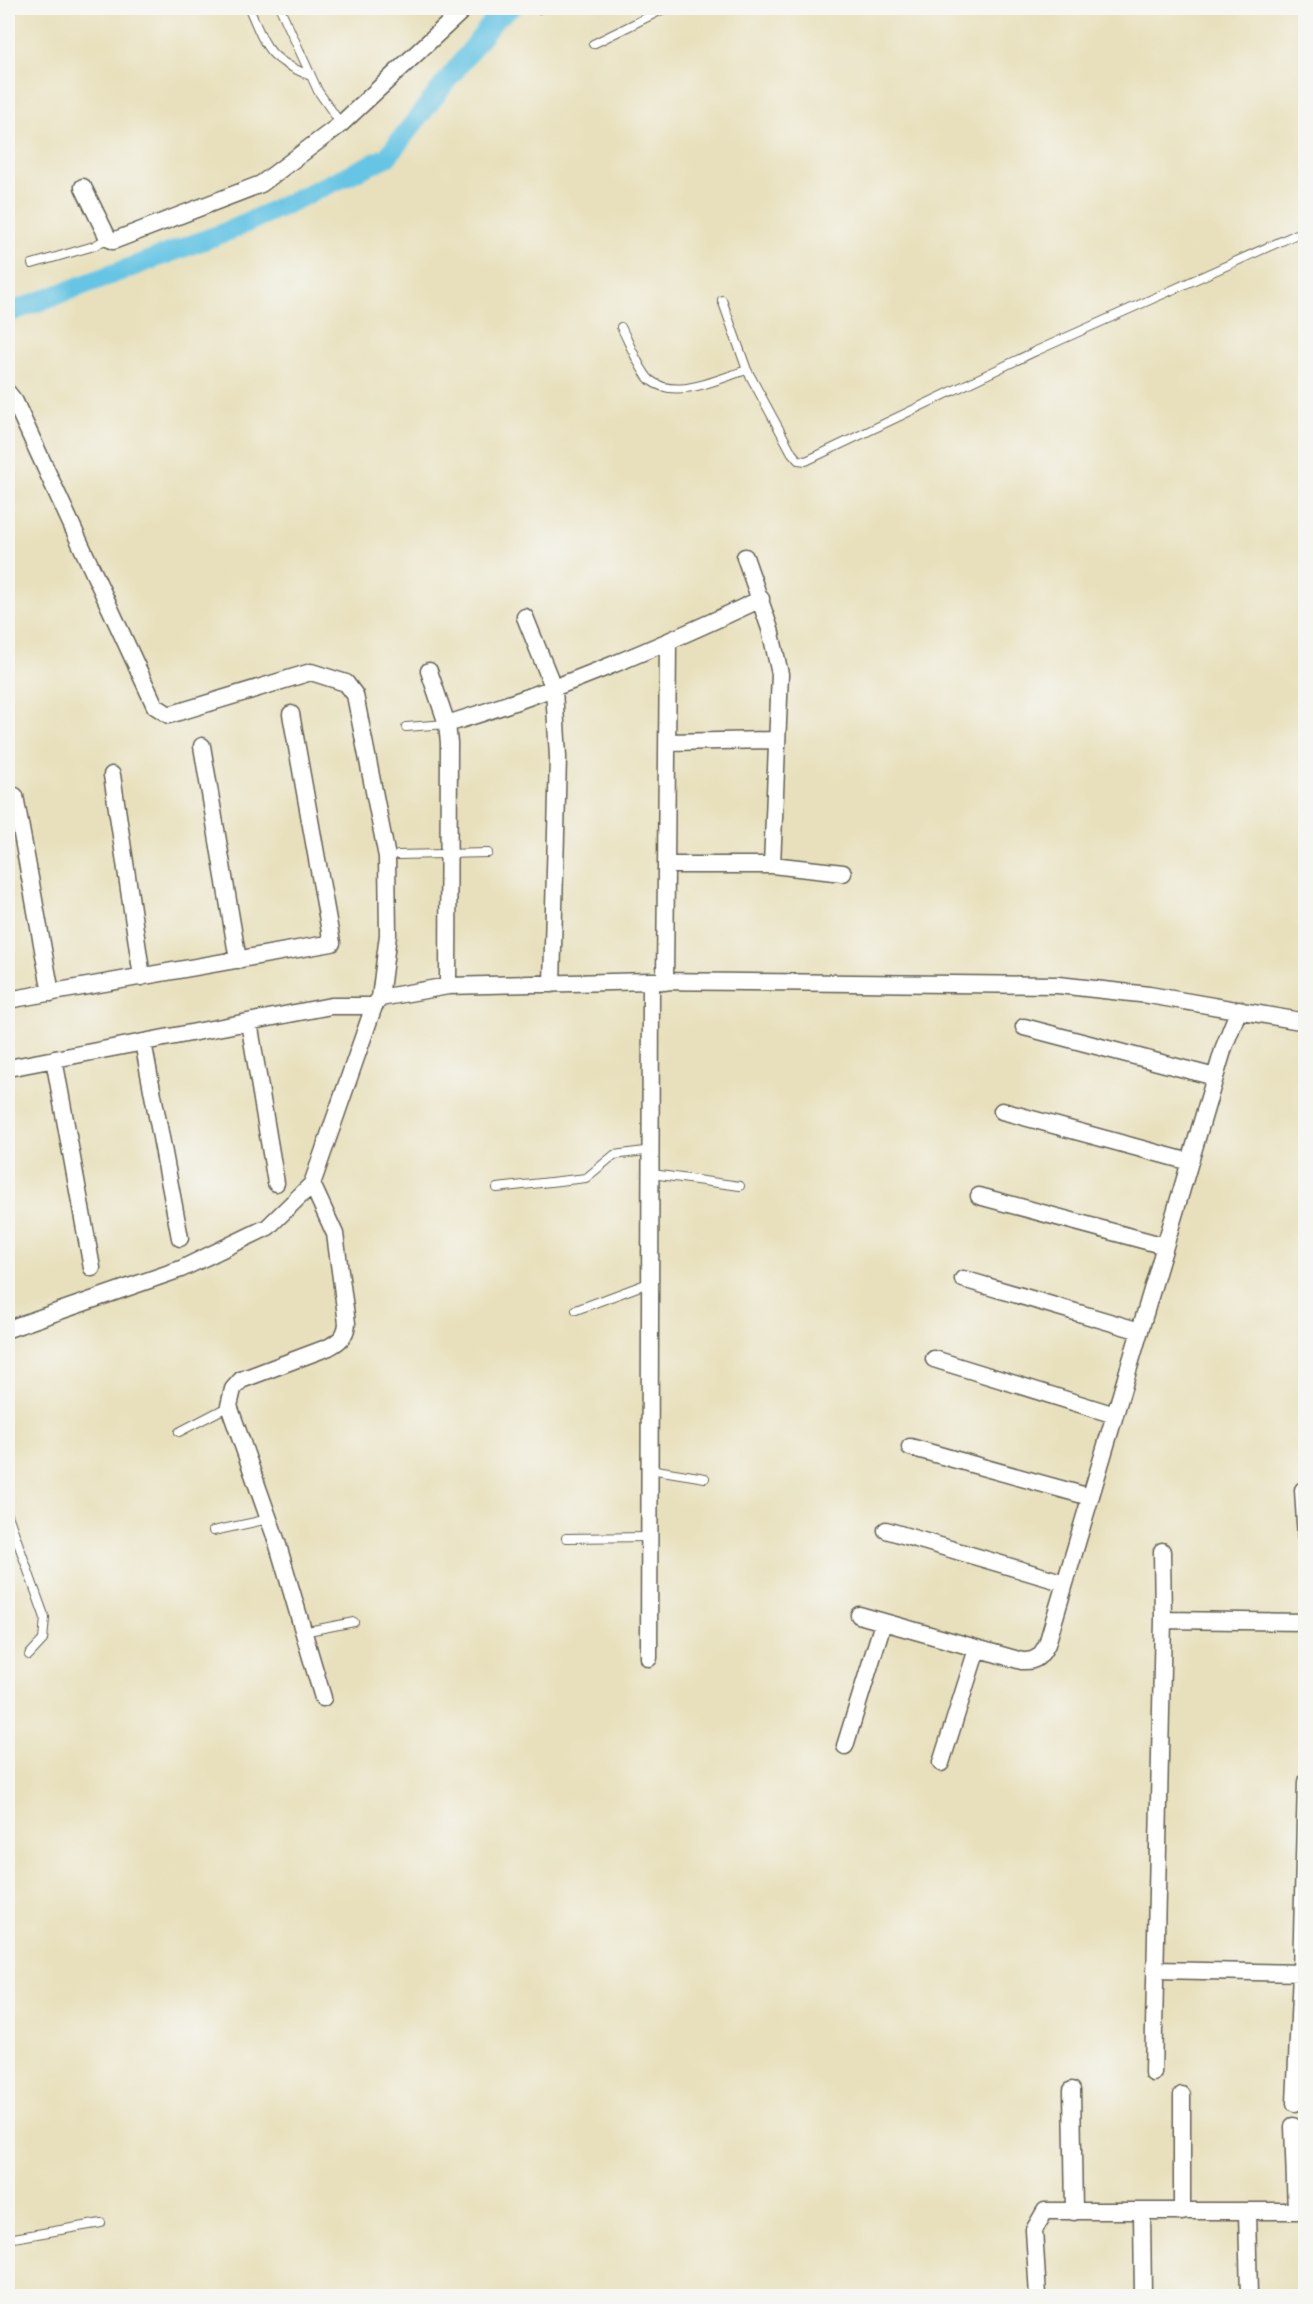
<svg xmlns="http://www.w3.org/2000/svg" width="1313" height="2304" viewBox="0 0 1313 2304" font-family="Mynerve,sans-serif">
	<rect width="100%" height="100%" fill="#f6f6f2"/>
	<filter id="ink" filterUnits="userSpaceOnUse"><feTurbulence type="fractalNoise" baseFrequency=".0167" numOctaves="2"/><feDisplacementMap in="SourceGraphic" scale="12" xChannelSelector="R" yChannelSelector="G"/><feConvolveMatrix kernelMatrix="1 2 1 2 8 2 1 2 1" color-interpolation-filters="sRGB"/></filter>
	<filter id="wash" filterUnits="userSpaceOnUse"><feTurbulence type="fractalNoise" baseFrequency=".008" numOctaves="4" result="noise"/><feDisplacementMap in="SourceGraphic" scale="24" xChannelSelector="R" yChannelSelector="G"/><feGaussianBlur stdDeviation="1.35" result="paint"/><feColorMatrix in="noise" values="0 0 0 0 0 0 0 0 0 0 0 0 0 0 0 0 0 1.4 0 .05"/><feComposite in="paint" operator="in"/></filter>
	<g filter="url(#wash)">
		<rect width="100%" height="100%" fill="#e8e0bc"/>
		<g fill="none" stroke-linecap="round" stroke-linejoin="round">
			<path stroke="#66c5e4" stroke-width="20" d="M8,313L231,230L387,157L496,18L511,8"/>
		</g>
	</g>
	<g filter="url(#ink)">
		<g fill="none" stroke-linecap="round" stroke-linejoin="round">
			<defs>
				<path id="lane" d="M249,8C266,48 268,59 311,76
					M280,8L318,91L341,124
					M539,9L543,8
					M593,44L666,8
					M32,264L94,246L108,238
					M722,300L747,370
					M621,327C628,340 640,371 650,380C676,401 719,378 747,370L792,453L798,460L806,461L1036,351L1306,230
					M406,727L447,724
					M398,855L488,853
					M652,1174L740,1186
					M497,1188L586,1178L614,1155L652,1150
					M576,1310L651,1282
					M179,1432L229,1406
					M650,1469L705,1478
					M8,1515L45,1618L43,1640L29,1655
					M213,1531L269,1519
					M566,1538L650,1537
					M303,1632L354,1622
					M8,2239L101,2223"/>
				<path id="street" d="M83,187L108,238L113,241L261,184L341,124L465,8
					M8,393L15,402L155,706L169,715L311,672L346,683L355,695L387,857L388,935L380,998L374,1006L312,1184L268,1227L181,1269L8,1329
					M745,557L770,629L780,674L772,865
					M525,617L554,689L558,757L552,984
					M429,671L447,724L449,743L448,986
					M447,724C556,691 659,647 761,599
					M668,742L777,740
					M202,746L238,960
					M112,775L142,977
					M15,796L51,993
					M668,865H772L843,873
					M665,982L668,642
					M380,998L448,986L651,981L1058,985L1149,995L1306,1022
					M8,1000L332,943L291,714
					M249,1022L276,1183
					M1024,1027L1215,1077
					M143,1042L180,1238
					M54,1059L92,1268
					M8,1068L331,1006H374
					M1002,1111L1190,1162
					M312,1184L335,1234L347,1323C346,1336 340,1341 329,1347L241,1380L233,1389L229,1406L277,1542L323,1698
					M979,1196L1165,1246
					M963,1279L1140,1331
					M934,1359L1115,1415
					M910,1447L1090,1497
					M1303,1490L1306,1538
					M886,1530L1065,1583
					M859,1615L1022,1661C1036,1662 1041,1656 1047,1644L1224,1047L1239,1009
					M1163,1620L1306,1622
					M649,1658L651,981
					M845,1746L883,1623
					M941,1763L977,1649
					M1155,1970L1306,1973
					M1153,2073L1163,1620L1162,1551
					M1072,2090L1074,2212
					M1295,2103L1301,1973L1306,1782
					M1293,2126L1296,2211
					M1142,2212L1143,2296
					M1182,2212V2095
					M1247,2212L1249,2296
					M1038,2296L1034,2230L1045,2211H1306"/>
			</defs>
			<use href="#lane" stroke="#636154" stroke-width="10"/>
			<use href="#street" stroke="#636154" stroke-width="19"/>
			<use href="#lane" stroke="#fff" stroke-width="8"/>
			<use href="#street" stroke="#fff" stroke-width="16"/>
		</g>
	</g>
	<rect width="1313" height="2304" fill="none" stroke="#f6f6f2" stroke-width="30"/>
</svg>
